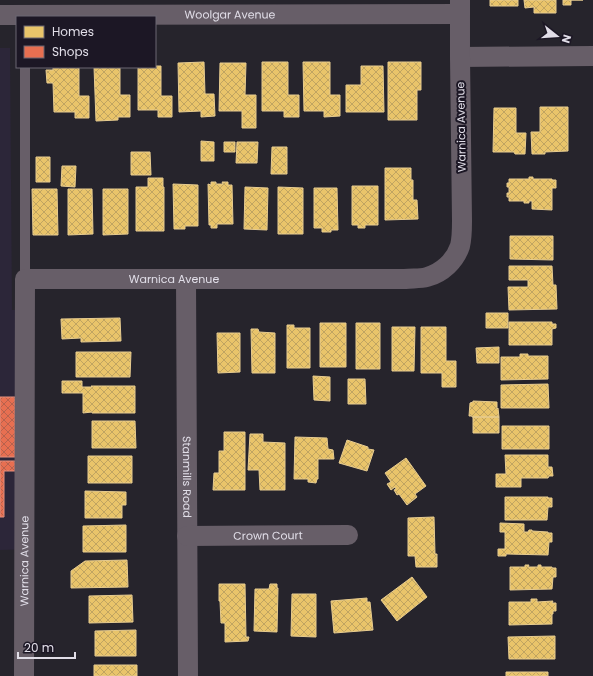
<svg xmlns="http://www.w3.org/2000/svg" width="593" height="676" viewBox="0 0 593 676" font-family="Poppins,sans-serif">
	<defs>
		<pattern id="homes-cross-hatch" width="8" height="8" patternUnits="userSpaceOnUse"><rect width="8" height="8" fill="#e9c46a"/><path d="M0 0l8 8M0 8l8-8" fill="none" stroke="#c0a461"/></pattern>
		<pattern id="shops-cross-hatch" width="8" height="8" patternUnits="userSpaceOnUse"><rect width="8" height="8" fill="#e76f51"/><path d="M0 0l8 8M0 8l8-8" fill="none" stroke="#b6624e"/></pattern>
	</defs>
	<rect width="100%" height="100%" fill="#26242c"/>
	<path fill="#2c2639" d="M0,48H10L12,310H33L32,549L0,550Z"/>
	<path fill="url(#homes-cross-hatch)" stroke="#e7cc90" d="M490,0H518V6H490Z
		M524,0H556V13H534V7L525,8Z
		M563,0H583H571V5H563Z
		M204,62L205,94H214L215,116L201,117V111L179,112L178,63Z
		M262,62H288V95H299V117H284V111H262Z
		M303,62H330V95H340V116L324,117V111H304Z
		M388,62H421V90H417V120H388Z
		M220,63H246L245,95H256V128H242V111H219Z
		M155,66H161V96H172V117H158V110H138V67Z
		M361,66H383L384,112H346V85H361Z
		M53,67H79V96H89V118H75V112H54L53,83H47L46,70H53Z
		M94,67H120V95H130V117H118V120L96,121Z
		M540,107H568V151L545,152V154H532L531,132H540Z
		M494,108H516V133H526L525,154H515L514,152H493Z
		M201,141L214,142V161H201Z
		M224,142H235V152H224Z
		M237,142H258L257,163H236Z
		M272,147H287V174H271Z
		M131,152H150L151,175H131Z
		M36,157H50V182H36Z
		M62,166H76L75,187L61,186Z
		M385,168H411V180H413V200H417L418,219L385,220Z
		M529,177H533V179H552V180H556V188H552V210L532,209V201H529V203H524V201H509V197H507V193H509V187H507V183H509V179H529Z
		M148,178H163V187H164V231H136V187H148Z
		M211,182H216V184H223L222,182H228V185H232L233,224H217V228H211V225H209L208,184L211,185Z
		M173,184L198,185V226H185V229H174Z
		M352,186H378V225H365V228H358V225H352Z
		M245,187L268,188L267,230L244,229Z
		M278,187L303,188V234H278Z
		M314,188H337L338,230H331V232H322V228H314Z
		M32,189H57L58,235H33Z
		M68,189H92L93,234L68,235Z
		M103,189H128V234L103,235Z
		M510,236H553V260L510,259Z
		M509,266H552L553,285H556L557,309L509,310L508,287H528V280H509Z
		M486,313H508V328H486Z
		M120,318L121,341L81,342V338L62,339L61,319Z
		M509,322H552V324H556V328L552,329V345H509Z
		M320,323H346V367H320Z
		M356,323H380V369H356Z
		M287,325H294V328H310V368H287Z
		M392,327H415L414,371H392Z
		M421,327H446V361H456V387H442V373H421Z
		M251,329H258L259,332L275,333V373H252Z
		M217,333H240V372L218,373Z
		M499,347V363H477L476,348Z
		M76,352H131L130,377H76Z
		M520,354H528V356H548V379L501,380V357H520Z
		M313,376L330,377V401L314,400Z
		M348,379H365L366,404H348Z
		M62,381H82V387H92L91,386H135V413H92V412L83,413V393H62Z
		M548,384L549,408H501V385Z
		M473,401L497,402V409L498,408L499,417H472V416H469L470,403L473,402Z
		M473,417H499V433H473Z
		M92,421H135L136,448H92Z
		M502,426H549V449H502Z
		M224,432H245V490H213L214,473H219V451H224Z
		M250,434H263V442L285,443V490H260L259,470H248Z
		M295,437L327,438L328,449L333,450L334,459H318V479H317L316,483L308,482V479H294Z
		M347,440L368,447V449L374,450L367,471L339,463Z
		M505,455H548V467H552L553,476H549L548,478H521V487H496V474H506Z
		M88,456H132V483H88Z
		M406,458L426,486L415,494L417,497L407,505L399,494L397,495L394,490L396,489L395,487L391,490L387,484L391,482L385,473Z
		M85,491L126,492V505H122V518H85Z
		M505,497H548V498H552V507H548L547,520H505Z
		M434,517L435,554H437V567H416L415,556H408V518Z
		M500,523L524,524V532H528L529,530H532V531L548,532V533H552V542H549L548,555L506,554V556H498V549H505V532H500Z
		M126,525V552H83V526Z
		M127,560L128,587L71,588V571L85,561Z
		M525,565H529L528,567H538V565H541V567H552V568H556V577H553L552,589L510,590V567H525Z
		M412,577L427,597L397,621L381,600Z
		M219,584H245L246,637H249L248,641L225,642V623H221L220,601H219Z
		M270,584H277V588H278L277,632L254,631L255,589H269Z
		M292,594H316V637L291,636Z
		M132,595L133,622L89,623V596Z
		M367,598V602H370L373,630L334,633L331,601Z
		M531,599H537V602L553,601L552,603H556V611H553V614H552V624L509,625V602H531Z
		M136,630V656H95V631Z
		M555,636V659H509L508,637Z
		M94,665H137V676H94Z
		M506,672H548V676H506Z"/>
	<path fill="url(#shops-cross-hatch)" stroke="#e5907e" d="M0,397H15V457H0Z
		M0,461H15V471H4V517H0Z"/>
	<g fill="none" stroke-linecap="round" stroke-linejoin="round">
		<path stroke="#675e68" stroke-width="10" d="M25,67V279"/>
		<g stroke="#675e68" stroke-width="20">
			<path id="s1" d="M0,15L460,14"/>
			<path d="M460,57L593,56"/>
			<path id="s2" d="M186,279L188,676"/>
			<path id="s3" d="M187,536L348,535"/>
			<path id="s4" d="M24,676L25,279H405C412,278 420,279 427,277C442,273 455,261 460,246C462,238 462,229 462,221L460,57V0"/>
		</g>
	</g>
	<g text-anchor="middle" stroke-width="4" stroke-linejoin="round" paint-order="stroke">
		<g font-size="11" fill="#e1dee8" stroke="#1c1725">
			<text dy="4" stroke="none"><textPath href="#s1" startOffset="230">Woolgar Avenue</textPath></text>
			<text transform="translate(461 127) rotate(-91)" y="4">Warnica Avenue</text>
			<text dy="4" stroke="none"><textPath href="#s4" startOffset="546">Warnica Avenue</textPath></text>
			<text dy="4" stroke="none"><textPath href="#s2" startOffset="198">Stanmills Road</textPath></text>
			<text dy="4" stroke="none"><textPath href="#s3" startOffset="81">Crown Court</textPath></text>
			<text dy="4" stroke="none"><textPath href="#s4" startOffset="115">Warnica Avenue</textPath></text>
		</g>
	</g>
	<rect x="16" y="16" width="140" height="52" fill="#1c1725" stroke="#6b6773"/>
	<rect x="24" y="26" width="20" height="12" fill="#e9c46a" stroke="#6b6773"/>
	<text x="52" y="36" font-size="12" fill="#e1dee8">Homes</text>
	<rect x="24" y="46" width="20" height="12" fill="#e76f51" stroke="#6b6773"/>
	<text x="52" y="56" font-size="12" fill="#e1dee8">Shops</text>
	<g transform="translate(557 36) rotate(107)" stroke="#1c1725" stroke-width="3" paint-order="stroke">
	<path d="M0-3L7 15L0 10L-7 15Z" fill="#e1dee8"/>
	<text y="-6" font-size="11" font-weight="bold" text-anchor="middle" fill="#e1dee8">N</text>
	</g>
	<path d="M18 652v6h57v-6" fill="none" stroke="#e1dee8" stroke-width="2"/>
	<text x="24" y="652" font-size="12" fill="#e1dee8" stroke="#1c1725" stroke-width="3" paint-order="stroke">20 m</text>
</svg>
